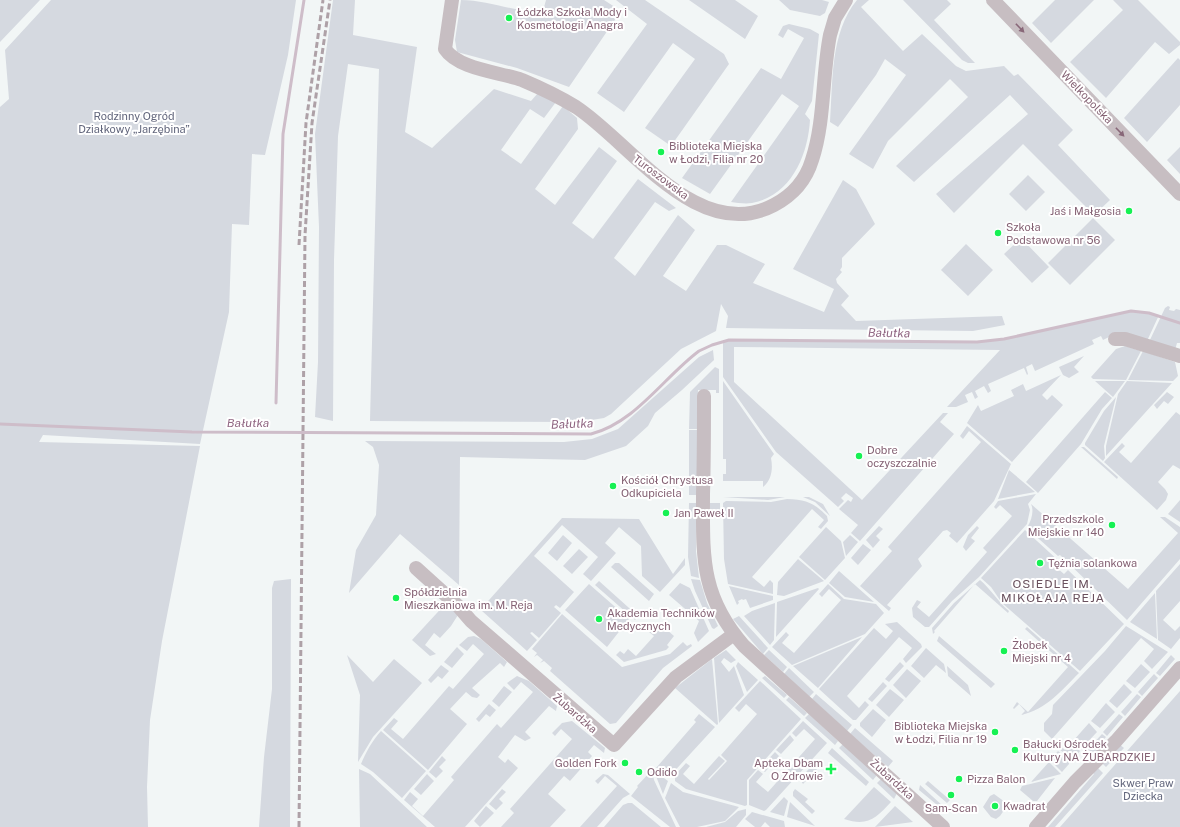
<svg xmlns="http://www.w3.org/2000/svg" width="1180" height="827" viewBox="0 0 1180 827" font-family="'Public Sans',sans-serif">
	<rect width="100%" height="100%" fill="#f2f6f6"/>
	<path fill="#d5d9e0" d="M0,0H40L0,42Z
		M51,0H296L288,55L265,155L252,154L249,225L232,224L229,312L200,444L43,435L39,442L200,446L162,641L150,720L147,787L148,827H0V107L9,99L5,50Z
		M333,0H355L353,35L417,47L405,132L432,148L494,89L531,101L538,93L556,102L544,118L530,109L501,150L521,164L563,106L577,118L578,129L535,189L555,205L599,147L617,161L572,223L593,239L638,179L676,208L669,211L655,202L614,258L635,276L678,215L695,230L663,276L686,291L717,245H726L765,264L753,283L824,312L834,289L793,269L843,180L856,189L875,224L842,258V267L840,270L842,272L836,279L837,283L849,296L841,305L856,321L1002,316L1005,325L973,331L726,328L728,316L721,304L716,331L681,349L611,414L604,418L579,422L370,421L379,69L348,64L338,136L334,260L333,421L315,417L318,362L319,227L315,134Z
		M461,0C489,0 515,13 543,11L546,0H604L621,11L569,87L517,68L457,52L455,40Z
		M616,0H645L724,54L729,64L671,146L645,128L695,59L673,43L624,112L597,93L647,24Z
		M689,0H735L758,16L745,39Z
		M779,0H822L829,2L825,13L820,16L790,10Z
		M857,0H869L861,7L903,51L922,34L956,66L966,71L1004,66L1014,76L1018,74L1073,130L1058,145L1110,200L1094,215L1023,144L954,213L936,194L1028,114L1010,95L914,182L896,166L968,97L950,79L888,141L873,169L849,154L906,75L885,59L876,75L838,127L830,122C833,81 830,33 857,0Z
		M903,0H947L951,4L934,20L975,63H968L962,60Z
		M1055,0H1094L1051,43L1032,23Z
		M1113,0H1138L1180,42V45L1169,54L1155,42L1106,98L1070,62L1123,10Z
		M789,24L810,29L819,34L812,101L805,114L810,120C808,155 791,196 752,203C746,204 737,203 731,202L799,106L782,94L710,194L682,178L761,68L781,79L804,38L788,29L783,38L778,35L783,26Z
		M1178,58L1180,60V105L1147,142L1124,118Z
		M1180,147V174L1167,160Z
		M1028,175L1045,192L1026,211L1009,194Z
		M1093,218L1115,240L1070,285L1048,263Z
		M1021,238L1049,267L1032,283L1004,254Z
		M966,244L993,270L968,296L941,270Z
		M1168,306L1170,307L1169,310L1174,311L1176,309L1180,310V343H1177L1175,350L1149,342L1165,308Z
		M1140,311L1159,315L1147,341L1119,332L1103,340L1101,336L1092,340L1094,344L1035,371L1032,364L1026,367L1028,374L1027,375L1024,368L988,384L991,391L988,393L984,386L975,391L978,397L975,399L972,392L965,395L968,402L956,407H947L1000,350L734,347V382L862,500L943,413H948L940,422L954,434L860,541L851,533L858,525L839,509L848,500L851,502L853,498L846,493L841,498L844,501L838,507L776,452L723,377V341L729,340L977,342L1004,339L1124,312Z
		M1125,346L1141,351L1126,380L1093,379L1091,377L1116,349Z
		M713,350L714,360L682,390L655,413L648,426L626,446L585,460L460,457L459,585L400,534L349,593L356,550L376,515L379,465L373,447L365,441L564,442L592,439L618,429L699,357Z
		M1143,351L1175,362L1178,376L1173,381L1128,380Z
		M1084,356L1074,367L1079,372L1069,378L1063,375L1059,367Z
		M715,367L719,369V393H716V390H698L697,429H689L690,392Z
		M1061,375L1042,395L1047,400L1052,395L1063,405L1012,462L967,423L978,405L981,411L1014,396L1011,390L1023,384L1026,391Z
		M723,381L774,454L771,458C773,468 772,480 763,487V481H723V474H726V459H723Z
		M1095,381H1125L1113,397Z
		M1127,381L1172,383L1106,456V446L1118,394Z
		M1105,392L1112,398L1102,409L1081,444L1038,493L1026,482Z
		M1167,392L1174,397L1168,404L1164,401L1157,409L1154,405Z
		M1116,397L1104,446L1105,458L1103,461L1085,445V443L1104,411Z
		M1176,412L1180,415V469L1173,465L1158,482L1165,489L1168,494L1166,500L1157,510L1104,462L1122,443L1125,446L1119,452L1131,463Z
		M967,426L1011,464L994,501L957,543L949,536L951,533L947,530L943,531L918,559L922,566L887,605L891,608L889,611L860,586L892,551L888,547L981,442L969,431L963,439L960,436Z
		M689,430H697V495H689Z
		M1081,447H1084L1118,477L1117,479Z
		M1009,470L1035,492L998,499Z
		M1036,494L1028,504L1030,510L1027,524L979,577L952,601L929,627H925L913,617L912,608L917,600L921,602L917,607L929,617L987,552L983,548L1012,516L1000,505L996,509L994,507L998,501Z
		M723,497H809L823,504L830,516L815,502L803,497H785L768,500Z
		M787,499C806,500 813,502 827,516L828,521L821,529L818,527L824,520L812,509L752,577L764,587L770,580L773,583V594L728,584L724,559L723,503L726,501L771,502Z
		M1180,500V522L1168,514Z
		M689,503H697L696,551L699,578L691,576L688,557Z
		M710,503H720V515H717V513H710Z
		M1031,504L1128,589L1178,533L1160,517H1165L1180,527V559L1127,620L1060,555L1058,556L1030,531L1028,526C1032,519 1034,510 1031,504Z
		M562,518L639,519L673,574L685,558V565L660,592L642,576L641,546L619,527L605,543L616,553L591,581L583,574L598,557L562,525L534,556L574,592L560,608L556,605L554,607L561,613L539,638L532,632L530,633L537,640L527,651L482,611L481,609Z
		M879,526L883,529L876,536L880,540L873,548L866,540Z
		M977,526L979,528L971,538L975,541L966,551L963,547L968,535Z
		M826,527L841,541L845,558L825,580L799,557Z
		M1025,530L1061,563L1057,568L1064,574L1068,570L1124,624L1080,671L1002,603L991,587L981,578Z
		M563,535L572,543L557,561L548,553Z
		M850,535L858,542L846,556L843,542Z
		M863,544L871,550L858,565L851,558Z
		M579,549L588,557L572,574L563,566Z
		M798,559L824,581L784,596L777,595L778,582Z
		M615,563H619L654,594L649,601L611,567Z
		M1180,564V601L1163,620L1175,631L1180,626V638L1171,649L1158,640L1156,591Z
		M839,571L874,602L845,597L829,583Z
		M291,579L290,827H259L264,757L272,689V588L274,581Z
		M691,579L700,580L707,603L718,626L714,629L712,628L695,591Z
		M980,580C991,589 998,602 1009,611L1008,613L975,584L934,631L935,632L933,634L932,628L954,603Z
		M599,581L638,616L635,620L595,585Z
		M680,583L690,588L709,631L698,642L694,633L699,621L669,595Z
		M589,584L629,619L607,647L565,610Z
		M828,584L844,599L876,604L884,613L865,634L792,665L772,647L786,632L789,635L782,643L794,653L841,600L829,589L822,597L819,594Z
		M729,586L773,596V600L750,608L746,599L743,600L742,599L738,601L739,603L737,605Z
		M818,588L819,589L776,637L777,602Z
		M1155,593L1157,639L1130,622Z
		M448,601L458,615L451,626L440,638L434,633L425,645L436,654L430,656L412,640Z
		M775,603L774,640L770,645L744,616L752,611Z
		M562,614L622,667L670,654L683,642L687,646L691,644L692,646L663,668L616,723L610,724L550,671L552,668L544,661L540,663L543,660L537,655L534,657L537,653L532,649Z
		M739,616L768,648L763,654L733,619Z
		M658,622L674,636L667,645L669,647L666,650L624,662L616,655L620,651L624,654L628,649L636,656L654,636L649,632Z
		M897,622L921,644L922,647L906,663L903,659L912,648L899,637L847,696L859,708L865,701L869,705L856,720H853L819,689L874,628L886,639L893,631L885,624Z
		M1126,626L1168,652L1152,669L1144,661L1154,649L1141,638L1052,739L1065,750L1071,743L1080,751L1073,759H1071L1052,743V739L1044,731V723L1052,714L1053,705L1105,651Z
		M1027,627L1079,673C1061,691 1047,709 1021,715L1025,711L1019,704L1014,709L1013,708L1017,702L1028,712L1068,667L1025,629Z
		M474,636L481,639L507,662L504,667L500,663L472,688L480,695L477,698L472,697L466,692L450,709L467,724L428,770L383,730L394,718L398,721L391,729L403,739L449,686L453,689L484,654L473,644L467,651L459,645L468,637Z
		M939,636L995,684L991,688L937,641Z
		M862,637L818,688L793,666Z
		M457,647L464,654L452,668L444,662Z
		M926,648L944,664L946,673L936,665L924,678L911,666Z
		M726,650L736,660L731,663L724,658L721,662L729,672L734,666L744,695L719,723L714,658Z
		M769,650L787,667L783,672L764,655Z
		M347,655L373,682L394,659L422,683L373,737L358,762L360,695Z
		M1171,655L1175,659L1160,676L1156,673Z
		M712,659L718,724L717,725L675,688Z
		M738,662L758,680L747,692L736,666Z
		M900,662L904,666L889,682L885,679Z
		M1141,664L1150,672L1135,688L1126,681Z
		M441,665L449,671L442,679L438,676L431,683L428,680Z
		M947,666L968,685L971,696L948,676Z
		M789,668L814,692L809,697L784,674Z
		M907,669L921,681L906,698L893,685Z
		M1154,674L1158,678L1142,696L1138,692Z
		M517,676L529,681L557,706L556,711L549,706L525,732L531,738L525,741L515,735L498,757L505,763L508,759L518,768L465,827H435L404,800L410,792L418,799L412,806L423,816L454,780L451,777L497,724L501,728L533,692L521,682L514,690L507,683Z
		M765,676L787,695L784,698L762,678Z
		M760,681L801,719L747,780V805L745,806L686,789L675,781V775L686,763L690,766L683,774L694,784L719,756L725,761L708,779L709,780L727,761L721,755L757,714L746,704L739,712L735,708Z
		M883,682L887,686L872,702L868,699Z
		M1124,684L1132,692L1117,708L1109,701Z
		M504,686L512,692L499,707L492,701Z
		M890,689L904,700L889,717L876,705Z
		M1180,691V827H1060Z
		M816,694L852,725L847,731L812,699Z
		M1137,694L1141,697L1125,716L1121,712Z
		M789,697L807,713L804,716L786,700Z
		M1106,703L1115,712L1100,728L1091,721Z
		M489,704L496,710L490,717L486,714L479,722L476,719Z
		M873,709L886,720L872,737L860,726V723Z
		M699,714L715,727L669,777L656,768L696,722L694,720Z
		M809,714L838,741L835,745L805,718Z
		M1119,714L1123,717L1107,736L1103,732Z
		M572,721L605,748L604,753L594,745L588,752L592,756L570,781L564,776L548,794L566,810L550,827H501L514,813L510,809L572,739L561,729L555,736L552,733L562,723Z
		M803,721L827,743L766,810L764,811L749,805V780L758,770L763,774L756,782L768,792L815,739L804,729L796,737L792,733Z
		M1089,723L1097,732L1082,748L1073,741Z
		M855,728L893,761L888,767L850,734Z
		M381,731L426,771L402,798L373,772L361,764C366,752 372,741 381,731Z
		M1102,734L1106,737L1097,747L1100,750L1095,756L1088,749Z
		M790,735L794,740L781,754L776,750Z
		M843,744L877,775L873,780L839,748Z
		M1119,744L1124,748L1106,767L1101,762Z
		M832,748L869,782L866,786L828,753Z
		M1058,751L1069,761V764L1062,772L1050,760Z
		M775,752L779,756L765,772L760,768Z
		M442,756L446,760L439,767L443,771L436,778L429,772Z
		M1049,762L1061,774L1031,782Z
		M814,763L819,767L803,784L800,779Z
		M1097,767L1103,773L1055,827H1048L1094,774L1092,772Z
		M359,769L370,774L427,827H360Z
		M652,770L654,780L676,827H670L631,796L638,787L637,786Z
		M654,771L668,781L663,794Z
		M427,774L434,781L421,795L414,789Z
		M603,774L608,775L630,794L623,798L597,827H580L617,786L605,776L598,784L595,781Z
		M1055,778L1037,801H1033L1020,790L1022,786Z
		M881,779L897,793L894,799L877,783Z
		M928,781L950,800L947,803L925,784Z
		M671,783L683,792L739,807L725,821L697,827H680L665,798Z
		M920,785L944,807L942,809L919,790Z
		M874,787L891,802C876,818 868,827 844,819Z
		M502,789L506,792L499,799L503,803L496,810L489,804Z
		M795,789L808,799L805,802L815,811L812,814L793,796V792Z
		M994,794L1005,802L1007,806L1000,816L996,819L991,817L983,807L990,796Z
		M784,797L788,801L784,816L770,812Z
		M790,802L815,826L787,817Z
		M628,803H632L661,827H604L623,805Z
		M486,806L494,813L480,827L474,821Z
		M895,806L913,822L875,827Z
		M746,809V815L736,827H706L725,822L738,811Z
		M752,812L784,821L785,827H770L765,822L761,827H755L745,819Z"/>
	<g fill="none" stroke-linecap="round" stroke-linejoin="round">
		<path stroke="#cebdc9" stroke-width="3" d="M276,403L283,134L304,0
			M0,424L192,432L591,434C635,423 664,377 699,351L712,345L729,340L977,342L1004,339L1131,311L1149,313L1180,323"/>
		<path stroke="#c7bec2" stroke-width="14" d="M452,0L445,49C458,69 499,72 522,80C541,88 558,96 576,107C631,143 698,245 774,205C793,195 806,180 812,160C825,121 822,75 830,35L835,18L846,0
			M993,0L1180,194
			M1115,339H1125L1180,356
			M704,396C704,429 704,461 703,494C703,556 700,596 744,646L943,827
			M416,568L458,606L471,621L614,745L676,677L734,634
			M1036,827L1075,782L1116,741L1180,668"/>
		<path stroke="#aea1a7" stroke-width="3" stroke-dasharray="6 3" stroke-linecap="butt" d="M299,245L306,123L323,0
			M299,827L305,235L312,123L330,0"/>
	</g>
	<defs><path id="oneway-solid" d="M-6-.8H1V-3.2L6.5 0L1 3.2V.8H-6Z"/></defs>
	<g fill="#886778">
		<use href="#oneway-solid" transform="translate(1020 28) rotate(46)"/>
		<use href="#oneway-solid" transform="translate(1120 132) rotate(46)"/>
	</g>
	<g fill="#16f153" stroke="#fff" stroke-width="1.5">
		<circle cx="509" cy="18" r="4"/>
		<circle cx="661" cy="152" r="4"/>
		<circle cx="1129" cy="211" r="4"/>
		<circle cx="998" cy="233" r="4"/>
		<circle cx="859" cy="456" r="4"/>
		<circle cx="613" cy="486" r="4"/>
		<circle cx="666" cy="513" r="4"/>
		<circle cx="1112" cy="525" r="4"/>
		<circle cx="1040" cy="563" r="4"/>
		<circle cx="396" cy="598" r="4"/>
		<circle cx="599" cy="619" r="4"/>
		<circle cx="1004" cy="651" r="4"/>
		<circle cx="995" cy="732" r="4"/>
		<circle cx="1015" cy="750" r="4"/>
		<circle cx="625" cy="763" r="4"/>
		<path d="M829 763h4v4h4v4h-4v4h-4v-4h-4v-4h4z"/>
		<circle cx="639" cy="772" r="4"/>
		<circle cx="959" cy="779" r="4"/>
		<circle cx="951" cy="795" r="4"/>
		<circle cx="995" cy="806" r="4"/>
	</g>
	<g text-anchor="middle" stroke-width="4" stroke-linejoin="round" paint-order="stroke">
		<g font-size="11" fill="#856274" stroke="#fff" text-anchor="start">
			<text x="517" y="16">Łódzka Szkoła Mody i<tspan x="517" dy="13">Kosmetologii Anagra</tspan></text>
			<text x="669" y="150">Biblioteka Miejska<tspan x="669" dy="13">w Łodzi, Filia nr 20</tspan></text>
			<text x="1121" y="215" text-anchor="end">Jaś i Małgosia</text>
			<text x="1006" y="231">Szkoła<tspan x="1006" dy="13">Podstawowa nr 56</tspan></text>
			<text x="867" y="454">Dobre<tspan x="867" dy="13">oczyszczalnie</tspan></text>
			<text x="621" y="484">Kościół Chrystusa<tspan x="621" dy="13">Odkupiciela</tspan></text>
			<text x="674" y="517">Jan Paweł II</text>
			<text x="1104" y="523" text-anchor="end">Przedszkole<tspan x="1104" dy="13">Miejskie nr 140</tspan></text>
			<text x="1048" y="567">Tężnia solankowa</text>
			<text x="404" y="596">Spółdzielnia<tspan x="404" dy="13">Mieszkaniowa im. M. Reja</tspan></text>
			<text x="607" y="617">Akademia Techników<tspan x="607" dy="13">Medycznych</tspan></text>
			<text x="1012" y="649">Żłobek<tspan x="1012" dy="13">Miejski nr 4</tspan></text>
			<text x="987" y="730" text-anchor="end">Biblioteka Miejska<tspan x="987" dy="13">w Łodzi, Filia nr 19</tspan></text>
			<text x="1023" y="748">Bałucki Ośrodek<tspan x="1023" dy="13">Kultury NA ŻUBARDZKIEJ</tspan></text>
			<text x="617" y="767" text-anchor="end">Golden Fork</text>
			<text x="823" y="767" text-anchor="end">Apteka Dbam<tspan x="823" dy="13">O Zdrowie</tspan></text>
			<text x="647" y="776">Odido</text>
			<text x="967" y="783">Pizza Balon</text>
			<text x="1003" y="810">Kwadrat</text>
			<text x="951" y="812" text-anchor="middle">Sam-Scan</text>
		</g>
		<g font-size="11" fill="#856274" stroke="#fff">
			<text transform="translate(1087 97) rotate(46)" y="4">Wielkopolska</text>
			<text transform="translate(661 177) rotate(37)" y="4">Turoszowska</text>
			<text transform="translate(575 713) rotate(41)" y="4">Żubardzka</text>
			<text transform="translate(892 779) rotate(42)" y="4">Żubardzka</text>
		</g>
		<g font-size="11" fill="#62667c" stroke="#fff">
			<text x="134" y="120">Rodzinny Ogród<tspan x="134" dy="13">Działkowy „Jarzębina”</tspan></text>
			<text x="1143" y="787">Skwer Praw<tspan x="1143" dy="13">Dziecka</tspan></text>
		</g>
		<g font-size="12" font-style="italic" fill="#916783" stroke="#fff">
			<text transform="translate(889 333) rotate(1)" y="4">Bałutka</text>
			<text x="248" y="427">Bałutka</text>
			<text transform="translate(572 424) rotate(-2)" y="4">Bałutka</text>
		</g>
		<g font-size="12" letter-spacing="1" fill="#6a515e" stroke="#fff">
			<text x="1053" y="588">OSIEDLE IM.<tspan x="1053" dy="14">MIKOŁAJA REJA</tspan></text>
		</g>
	</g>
</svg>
